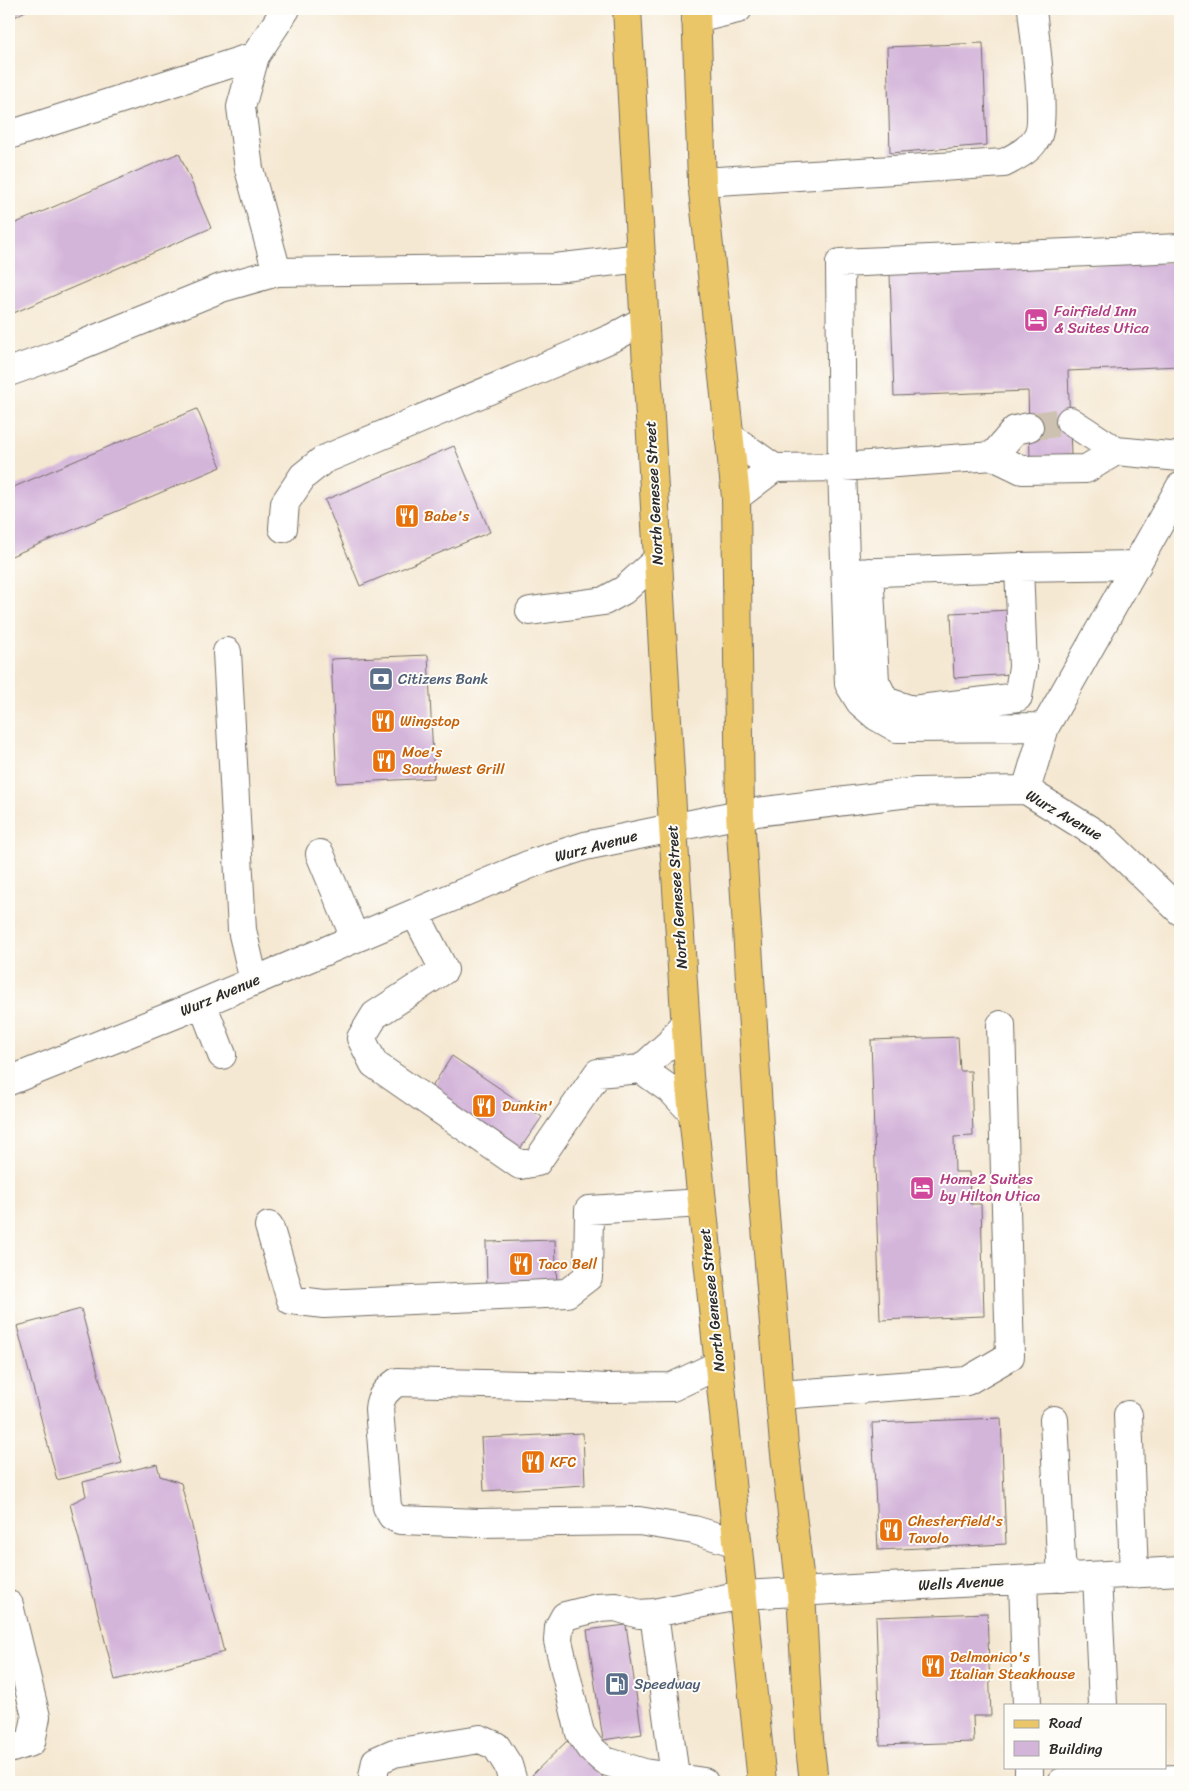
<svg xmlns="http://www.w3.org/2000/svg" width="1189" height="1791" viewBox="0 0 1189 1791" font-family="Sriracha,sans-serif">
	<rect width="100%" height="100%" fill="#fdfcf7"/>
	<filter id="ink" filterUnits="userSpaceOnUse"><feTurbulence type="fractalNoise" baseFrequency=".02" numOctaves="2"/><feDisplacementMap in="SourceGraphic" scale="10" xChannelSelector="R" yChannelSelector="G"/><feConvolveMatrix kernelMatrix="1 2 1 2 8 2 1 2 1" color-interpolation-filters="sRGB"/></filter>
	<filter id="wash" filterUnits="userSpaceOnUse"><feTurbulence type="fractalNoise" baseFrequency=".0096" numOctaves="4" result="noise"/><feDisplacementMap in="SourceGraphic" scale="20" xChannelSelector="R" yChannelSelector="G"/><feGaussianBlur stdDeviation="1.12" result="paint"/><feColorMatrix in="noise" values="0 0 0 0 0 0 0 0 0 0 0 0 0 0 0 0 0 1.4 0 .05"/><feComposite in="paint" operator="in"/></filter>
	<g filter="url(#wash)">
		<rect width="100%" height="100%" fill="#f5e8d2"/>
		<g id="blocks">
			<path fill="#d4b5da" d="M9,9H29L9,20Z
				M983,43L987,145L890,153L887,47Z
				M179,153L211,228L9,315V226Z
				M1180,262V366L1068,371L1071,455L1030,457L1028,391L894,396L890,274Z
				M197,409L221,467L9,557V489Z
				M454,446L490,532L360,586L325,500Z
				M1009,610L1012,674L954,678L951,613Z
				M428,655L434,778L337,783L331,659Z
				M958,1037L960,1071H971L973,1136L954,1137L955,1172H969L970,1204H981L984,1316L880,1320L871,1040Z
				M452,1056L542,1117L515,1156L426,1096Z
				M555,1240L557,1286L487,1288L486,1242Z
				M81,1309L122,1463L57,1480L17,1326Z
				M1001,1418L1006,1544L878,1550L872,1423Z
				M583,1433L585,1485L484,1491L481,1438Z
				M157,1464L160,1476L181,1483L224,1652L115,1680L70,1504L86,1496L83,1482Z
				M987,1613L991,1716H973L974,1742L880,1745L876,1617Z
				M626,1625L642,1734L603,1740L587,1630Z
				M567,1741L608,1782H540L532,1775Z"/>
		</g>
	</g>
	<g filter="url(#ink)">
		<use href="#blocks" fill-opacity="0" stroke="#726d65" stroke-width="1"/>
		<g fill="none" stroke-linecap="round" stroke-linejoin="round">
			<path stroke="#cdc2b1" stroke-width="28" stroke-dasharray="28 14" stroke-linecap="butt" d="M1029,427L1070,421"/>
			<defs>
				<path id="minor" d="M696,19L738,9
					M9,135L255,56
					M702,182L1004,163C1017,156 1030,150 1037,137C1047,122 1034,31 1032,9
					M277,272L249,169L241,107L255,56L286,9
					M9,372L59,354L221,288L277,272L555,268L641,258
					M1070,421L1116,451
					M729,436L774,468
					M993,456L1015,430L1029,427
					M736,497L774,468L842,467L993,456L1022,470L1086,469L1116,451L1180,457
					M283,528L285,503L303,476L323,460L575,354L614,337L645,320
					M869,572L875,681L885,701L912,710L1018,697L1023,667L1019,567
					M851,573L1019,567L1137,565
					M530,611L604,601L624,590L658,559
					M227,652L242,930L254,981
					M1045,727L897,728L876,716L860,702L849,684L842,467L840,263L1180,248
					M1026,790L1045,727L1180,487
					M320,854L355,938
					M415,913L444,970L375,1015L361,1038L374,1064L520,1165L537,1162L598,1073L641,1069L670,1043L685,1022
					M202,1003L222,1055
					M641,1069L672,1091L692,1112
					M9,1081L181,1012L533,863L585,846L740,814L917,792L1026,790L1106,840L1180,911
					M269,1226L291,1300L324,1304L567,1293L588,1277L589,1210L702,1203
					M718,1365L672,1387L606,1388L570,1386L397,1382C386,1390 380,1396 379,1409L387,1507L392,1516L400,1520L480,1523L639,1521L694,1530L737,1543
					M780,1395L967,1381L1010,1356L1001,1025
					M1128,1415L1134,1574
					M1054,1420L1062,1578
					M1097,1576L1103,1705
					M1023,1580L1027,1705
					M9,1605L36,1717L31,1742L9,1749
					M654,1613L675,1777
					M1029,1767V1782
					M372,1782L376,1761L394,1753L480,1739L496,1746L508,1765L513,1782
					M704,1782L644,1773L605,1761L590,1748L580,1733L558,1641L559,1627L565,1616L597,1608L616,1607L639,1614L654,1613L742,1595L1180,1571
					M1062,1782L1180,1779"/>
				<path id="major" d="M627,9L673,827L689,1076L762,1782
					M696,9L702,182L736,497L740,814L763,1191L784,1445L801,1592L809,1739L814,1782"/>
			</defs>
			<use href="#minor" stroke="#726d65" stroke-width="30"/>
			<use href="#major" stroke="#726d65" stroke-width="30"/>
			<use href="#minor" stroke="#fff" stroke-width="28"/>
			<use href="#major" stroke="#ebc669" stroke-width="28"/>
		</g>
	</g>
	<defs>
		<symbol id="hotel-square" viewBox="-11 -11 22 22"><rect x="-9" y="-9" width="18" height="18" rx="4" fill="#d1479c" stroke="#fdfcf7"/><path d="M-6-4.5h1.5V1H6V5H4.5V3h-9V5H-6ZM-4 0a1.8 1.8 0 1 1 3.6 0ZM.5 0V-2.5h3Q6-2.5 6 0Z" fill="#fff"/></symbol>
		<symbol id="restaurant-square" viewBox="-11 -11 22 22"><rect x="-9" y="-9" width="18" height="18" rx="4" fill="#e8710a" stroke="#fdfcf7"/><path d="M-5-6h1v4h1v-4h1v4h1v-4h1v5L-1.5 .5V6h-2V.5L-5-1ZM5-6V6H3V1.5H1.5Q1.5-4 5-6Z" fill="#fff"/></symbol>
		<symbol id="bank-square" viewBox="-11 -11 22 22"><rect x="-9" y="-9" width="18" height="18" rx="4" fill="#5c6f8a" stroke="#fdfcf7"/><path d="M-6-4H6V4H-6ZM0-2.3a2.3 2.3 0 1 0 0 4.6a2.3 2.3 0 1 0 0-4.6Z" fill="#fff"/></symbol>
		<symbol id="fuel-square" viewBox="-11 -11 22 22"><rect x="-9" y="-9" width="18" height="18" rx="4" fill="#5c6f8a" stroke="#fdfcf7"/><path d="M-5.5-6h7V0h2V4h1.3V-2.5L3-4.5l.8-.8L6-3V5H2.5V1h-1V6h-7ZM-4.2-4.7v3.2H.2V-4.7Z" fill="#fff"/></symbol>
	</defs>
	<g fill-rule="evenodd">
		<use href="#hotel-square" x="1022" y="306" width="28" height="28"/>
		<use href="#restaurant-square" x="393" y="502" width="28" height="28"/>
		<use href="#bank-square" x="367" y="665" width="28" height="28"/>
		<use href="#restaurant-square" x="369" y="707" width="28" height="28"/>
		<use href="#restaurant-square" x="370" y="747" width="28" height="28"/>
		<use href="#restaurant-square" x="470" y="1092" width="28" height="28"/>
		<use href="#hotel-square" x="908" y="1174" width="28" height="28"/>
		<use href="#restaurant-square" x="507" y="1250" width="28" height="28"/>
		<use href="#restaurant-square" x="519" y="1448" width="28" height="28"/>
		<use href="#restaurant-square" x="877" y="1516" width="28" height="28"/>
		<use href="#restaurant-square" x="919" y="1652" width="28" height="28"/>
		<use href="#fuel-square" x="603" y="1670" width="28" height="28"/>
	</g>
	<g text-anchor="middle" stroke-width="4" stroke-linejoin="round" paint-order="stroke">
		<g font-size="15" fill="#b23c85" stroke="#fdfcf7" text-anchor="start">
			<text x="1054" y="316">Fairfield Inn<tspan x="1054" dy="17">&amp; Suites Utica</tspan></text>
			<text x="940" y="1184">Home2 Suites<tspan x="940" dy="17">by Hilton Utica</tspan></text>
		</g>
		<g font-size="15" fill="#2b2b2b" stroke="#fdfcf7">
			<text transform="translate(654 493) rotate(-93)" y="5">North Genesee Street</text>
			<text transform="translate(1064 815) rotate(30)" y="5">Wurz Avenue</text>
			<text transform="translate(596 846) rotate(-15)" y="5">Wurz Avenue</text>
			<text transform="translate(677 897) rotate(-94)" y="5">North Genesee Street</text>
			<text transform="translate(220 995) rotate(-23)" y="5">Wurz Avenue</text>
			<text transform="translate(712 1300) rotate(-96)" y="5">North Genesee Street</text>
			<text transform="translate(961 1583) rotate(-3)" y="5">Wells Avenue</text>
		</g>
		<g font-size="15" fill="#c56008" stroke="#fdfcf7" text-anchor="start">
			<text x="424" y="521">Babe's</text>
			<text x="400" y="726">Wingstop</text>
			<text x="402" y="757">Moe's<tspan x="402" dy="17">Southwest Grill</tspan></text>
			<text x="502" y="1111">Dunkin'</text>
			<text x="538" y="1269">Taco Bell</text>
			<text x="550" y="1467">KFC</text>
			<text x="908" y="1526">Chesterfield's<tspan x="908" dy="17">Tavolo</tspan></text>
			<text x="950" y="1662">Delmonico's<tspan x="950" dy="17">Italian Steakhouse</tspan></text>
		</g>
		<g font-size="15" fill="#4e5e75" stroke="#fdfcf7" text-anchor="start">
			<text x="398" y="684">Citizens Bank</text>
			<text x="634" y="1689">Speedway</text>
		</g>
	</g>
	<rect width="1189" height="1791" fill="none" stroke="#fdfcf7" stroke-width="30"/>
	<rect x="1004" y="1704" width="162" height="65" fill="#fdfcf7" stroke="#a9a8a5"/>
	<rect x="1014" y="1720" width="25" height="8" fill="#ebc669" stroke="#a9a8a5"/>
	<text x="1049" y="1728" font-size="15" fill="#2b2b2b">Road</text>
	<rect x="1014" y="1741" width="25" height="15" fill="#d4b5da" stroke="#a9a8a5"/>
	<text x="1049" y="1754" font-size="15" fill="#2b2b2b">Building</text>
</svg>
